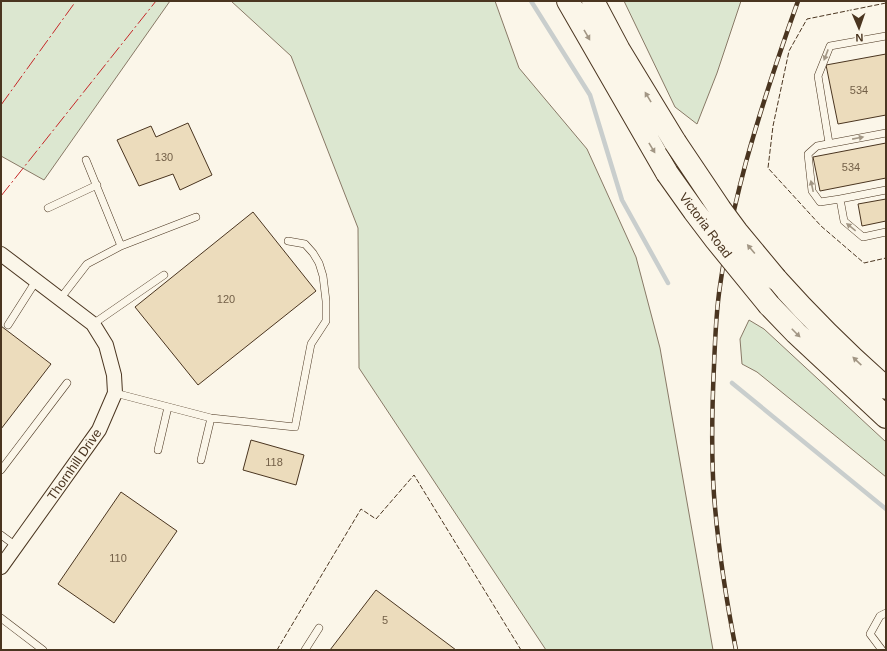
<svg xmlns="http://www.w3.org/2000/svg" width="887" height="651" viewBox="0 0 887 651" font-family="Arial,sans-serif">
	<rect width="100%" height="100%" fill="#fbf6e9"/>
	<path fill="#dce7d0" stroke="#887966" d="M1,1H170L44,180L1,156Z
		M231,1H495L519,68L587,149L636,257L660,348L713,650H546L359,368L358,228L291,56Z
		M624,1H741L717,73L697,124L675,107Z
		M749,320L764,329L886,442V477L757,372L742,364L740,339Z"/>
	<g fill="none" stroke-linecap="round" stroke-linejoin="round">
		<path stroke="#c9cecd" stroke-width="4.5" d="M531,1L590,95L622,200L668,283
			M732,383L886,509"/>
	</g>
	<path fill="#ecdcbc" stroke="#4a3520" d="M886,54V115L838,124L826,65Z
		M188,123L212,175L180,190L173,174L139,186L117,140L151,126L156,137Z
		M886,143V178L820,191L813,157Z
		M886,199V221L862,226L858,204Z
		M253,212L316,291L198,385L135,307Z
		M1,326L51,364L1,429Z
		M251,440L304,455L296,485L243,470Z
		M121,492L177,531L114,623L58,584Z
		M376,590L456,650H330Z"/>
	<g fill="none" stroke-linecap="round" stroke-linejoin="round">
		<defs>
			<path id="lane" d="M829,143L818,76L830,46L886,36
				M86,160L121,246
				M886,190L840,199L844,221L863,237L886,232
				M840,199L820,202L812,191L808,154L817,146L886,133
				M48,208L97,185
				M60,299L87,264L121,246L196,217
				M93,324L164,275
				M8,325L36,281
				M115,393L211,418L295,427L311,344L326,321V301L323,276L319,263L313,253L305,244L288,241
				M158,450L168,407
				M201,460L211,418
				M1,470L67,383
				M1,535L16,546
				M1,618L43,650
				M305,650L319,628
				M882,650L870,634L880,616L886,613"/>
			<path id="street" d="M1,254L93,324L106,345L114,375L115,393L99,430L1,567"/>
			<path id="primary" d="M568,1L667,173
				M593,1L619,50L675,142
				M776,279C810,317 847,354 886,388
				M769,305L796,333L886,417"/>
		</defs>
		<use href="#lane" stroke="#4a3520" stroke-width="8"/>
		<use href="#street" stroke="#4a3520" stroke-width="16"/>
		<use href="#primary" stroke="#4a3520" stroke-width="24"/>
		<use href="#lane" stroke="#fbf6e9" stroke-width="7"/>
		<use href="#street" stroke="#fbf6e9" stroke-width="14"/>
		<use href="#primary" stroke="#fbf6e9" stroke-width="22"/>
		<defs>
			<path id="rail" d="M736,650C726,599 718,547 714,495C711,452 712,409 714,366C715,339 716,312 720,286C726,244 735,203 746,162C761,108 779,54 798,1"/>
		</defs>
		<use href="#rail" stroke="#4a3520" stroke-width="4.5"/>
		<use href="#rail" stroke="#fbf6e9" stroke-width="3" stroke-dasharray="9" stroke-linecap="butt"/>
		<defs>
			<path id="primary-bridge" d="M675,142L720,209L737,232L776,279
				M667,173L694,211L716,240L769,305"/>
		</defs>
		<use href="#primary-bridge" stroke="#4a3520" stroke-width="24" stroke-linecap="butt"/>
		<use href="#primary-bridge" stroke="#fbf6e9" stroke-width="22"/>
		<path stroke="#4a3520" stroke-width="1" stroke-dasharray="5 2" stroke-linecap="butt" d="M886,3L807,19L789,51L773,126L768,168L821,226L864,263L886,258
			M277,650L361,509L376,519L414,475L521,650"/>
		<path stroke="#c62828" stroke-width="1" stroke-dasharray="14 3 2 3" stroke-linecap="butt" d="M1,105L76,1
			M1,196L156,1"/>
	</g>
	<defs><path id="oneway-solid" d="M-6-.8H1V-3.2L6.5 0L1 3.2V.8H-6Z"/></defs>
	<g fill="#a29684">
		<use href="#oneway-solid" transform="translate(587 35) rotate(60)"/>
		<use href="#oneway-solid" transform="translate(826 55) rotate(111)"/>
		<use href="#oneway-solid" transform="translate(648 97) rotate(-121)"/>
		<use href="#oneway-solid" transform="translate(858 138) rotate(-11)"/>
		<use href="#oneway-solid" transform="translate(652 148) rotate(59)"/>
		<use href="#oneway-solid" transform="translate(812 186) rotate(-102)"/>
		<use href="#oneway-solid" transform="translate(851 227) rotate(-141)"/>
		<use href="#oneway-solid" transform="translate(751 249) rotate(-130)"/>
		<use href="#oneway-solid" transform="translate(796 333) rotate(45)"/>
		<use href="#oneway-solid" transform="translate(857 361) rotate(-137)"/>
	</g>
	<g text-anchor="middle" stroke-width="3" stroke-linejoin="round" paint-order="stroke">
		<g font-size="11" fill="#725f47">
			<text x="859" y="94">534</text>
			<text x="164" y="161">130</text>
			<text x="851" y="171">534</text>
			<text x="226" y="303">120</text>
			<text x="274" y="466">118</text>
			<text x="118" y="562">110</text>
			<text x="385" y="624">5</text>
		</g>
		<g font-size="13" fill="#4a3520" stroke="#fbf6e9">
			<text transform="translate(706 225) rotate(53)" y="5">Victoria Road</text>
			<text transform="translate(74 464) rotate(-55)" y="5">Thornhill Drive</text>
		</g>
	</g>
	<rect width="887" height="651" fill="none" stroke="#4a3520" stroke-width="4"/>
	<g transform="translate(859 28) rotate(178)" stroke="#fbf6e9" stroke-width="3" paint-order="stroke">
	<path d="M0-3L7 15L0 10L-7 15Z" fill="#4a3520"/>
	<text y="-6" font-size="11" font-weight="bold" text-anchor="middle" fill="#4a3520">N</text>
	</g>
</svg>
